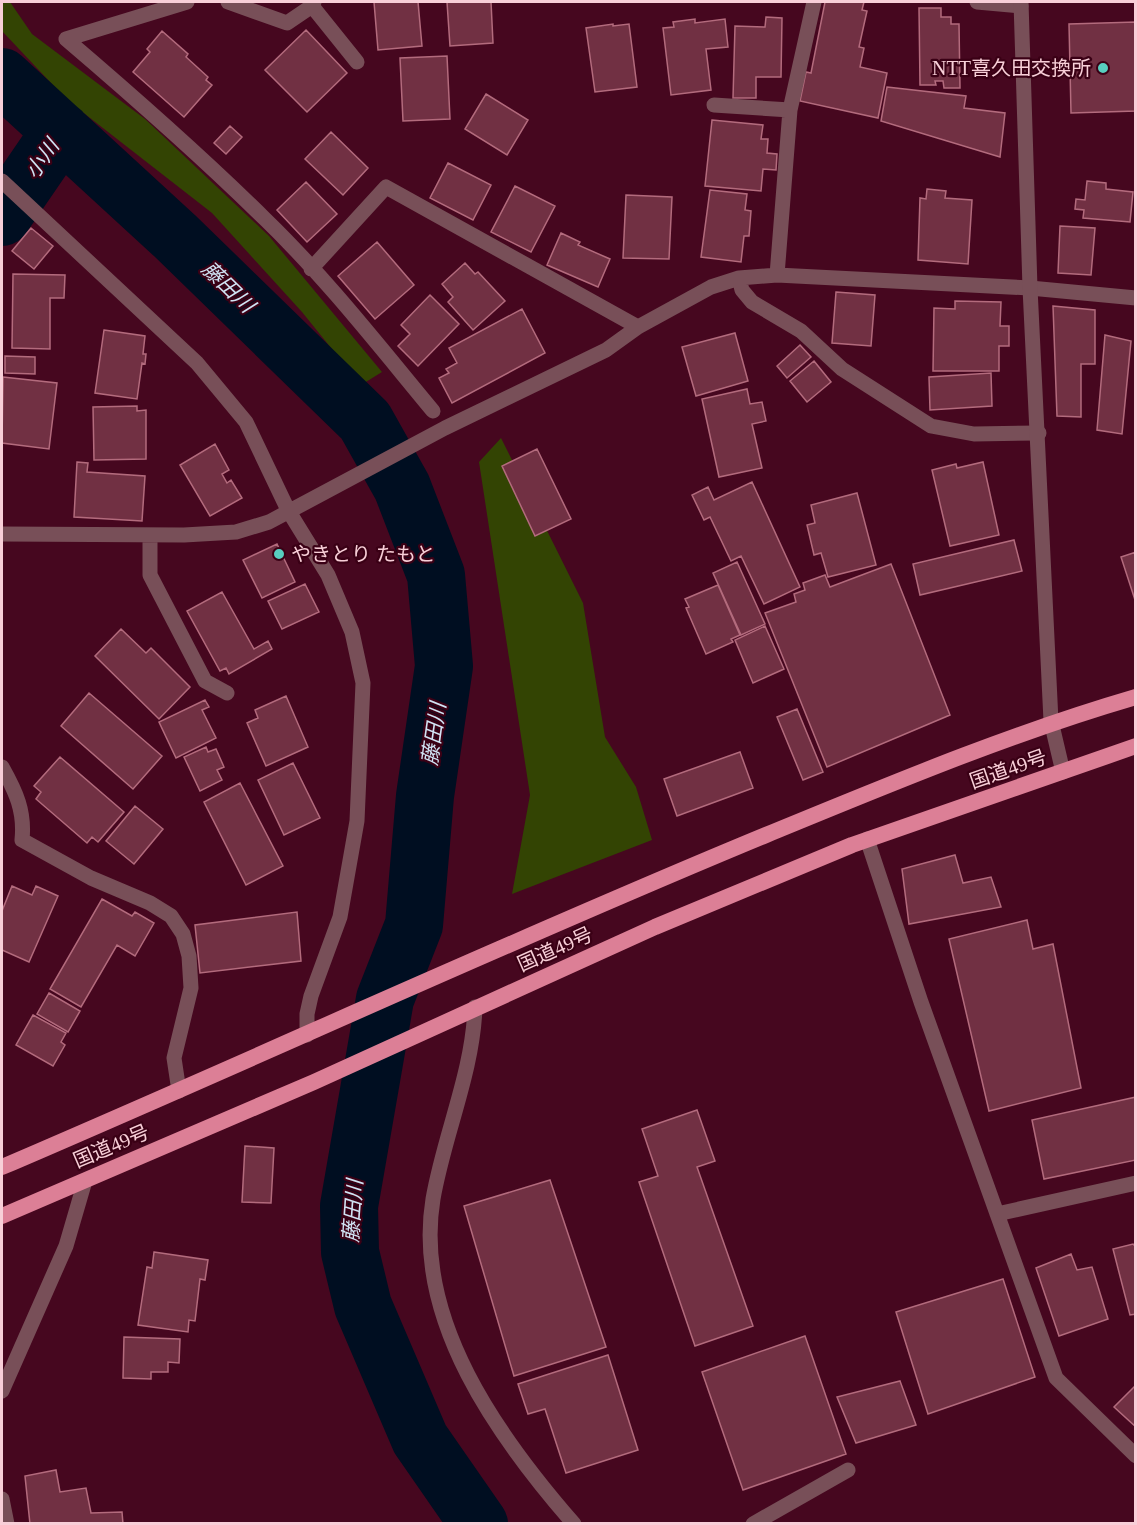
<svg xmlns="http://www.w3.org/2000/svg" width="1137" height="1525" viewBox="0 0 1137 1525" font-family="'Times New Roman','Noto Sans JP',serif">
	<rect width="100%" height="100%" fill="#46071f"/>
	<path fill="#334403" d="M2,2H10L32,34L145,119L269,236L382,372L361,385L302,312L212,213L67,100L2,31Z
		M501,438L583,603L605,737L636,787L652,840L512,894L530,795L479,462Z"/>
	<g fill="none" stroke-linecap="round" stroke-linejoin="round">
		<path stroke="#000e21" stroke-width="58" d="M2,77L175,236L365,421L402,487L436,575L444,666L425,796L414,925L385,999L349,1206L350,1252L363,1306L420,1439L479,1524
			M2,217L61,131"/>
	</g>
	<path fill="#713043" stroke="#b36b7d" stroke-width="1.5" d="M374,2H418L422,46L378,50Z
		M447,2H491L493,43L450,46Z
		M825,2H864L862,10L867,11L859,47L864,48L860,67L887,73L878,118L800,101L806,72L811,73Z
		M919,8H941V17H951V24H959L960,88H944L943,81H935L936,85H920Z
		M766,17L782,18L781,77H756V98H733L735,26L765,27Z
		M695,19V23L725,19L728,47L706,49L711,90L671,95L663,28L674,27L673,22Z
		M1136,22V111L1071,113L1069,24Z
		M613,24V26L629,24L637,87L595,92L586,28Z
		M306,30L347,73L307,112L265,70Z
		M162,31L188,54L186,57L208,77L206,80L212,85L184,117L133,72L150,52L147,49Z
		M447,56L450,119L403,121L400,58Z
		M887,87L966,96L964,108L1005,113L1000,157L881,121Z
		M486,94L528,120L507,155L465,129Z
		M712,120L763,125L761,139H768L767,153L777,154L776,170L763,169L761,191L705,186Z
		M230,126L242,137L226,154L214,143Z
		M331,132L368,168L343,195L305,159Z
		M448,163L491,185L473,220L430,198Z
		M1087,181L1106,183V189L1133,192L1130,222L1083,218L1084,210L1075,209L1076,199L1085,200Z
		M306,182L337,214L307,242L277,210Z
		M515,186L555,206L531,252L491,232Z
		M927,189L946,191L945,198L972,200L968,264L918,260L920,198L926,199Z
		M710,190L747,194L745,210L751,211L749,236H744L741,262L701,257Z
		M626,195L672,197L669,259L623,258Z
		M1060,226L1095,228L1091,275L1058,273Z
		M31,228L53,246L34,269L12,251Z
		M561,233L580,242L578,245L610,259L598,287L547,265Z
		M377,242L414,285L375,319L338,276Z
		M465,263L475,274L478,272L505,301L473,330L448,302L453,297L442,284Z
		M13,274L65,275L64,298H50V349L12,348Z
		M836,292L875,295L871,346L832,343Z
		M430,295L459,324L418,366L398,346L410,334L401,325Z
		M955,301L1001,302L1000,326H1009V346H999V371H933L934,308L955,309Z
		M1053,306L1095,310V364H1081V417L1057,416Z
		M522,309L545,353L452,403L439,378L449,373L446,369L457,363L449,348Z
		M104,330L145,336L143,354H146L145,364L142,363L137,399L95,393Z
		M735,333L748,381L696,396L682,347Z
		M1105,335L1131,341L1122,434L1097,430Z
		M800,345L811,357L787,378L777,366Z
		M5,356L35,357V374L5,373Z
		M814,361L831,382L807,402L790,381Z
		M991,373L992,406L930,410L929,377Z
		M3,377L57,383L49,449L2,443Z
		M747,389L750,404L762,402L766,421L752,424L762,468L719,477L702,399Z
		M137,406V411L146,410V459L94,460L93,407Z
		M215,444L229,470L222,474L227,483L231,480L242,498L210,516L180,465Z
		M537,449L571,519L535,536L502,466Z
		M77,462L88,463L87,472L145,476L142,521L74,517Z
		M983,462L999,535L950,546L932,470L956,464L957,468Z
		M752,482L800,587L764,604L741,556L731,561L710,517L704,520L692,495L708,487L714,500Z
		M857,493L876,565L828,577L821,553L814,555L807,525L815,523L811,505Z
		M1014,540L1022,571L920,595L913,564Z
		M277,544L295,582L262,598L243,560Z
		M1136,552V603L1121,557Z
		M737,562L765,624L741,635L713,573Z
		M891,564L950,715L827,767L765,613L796,602L794,594L805,590L803,583L825,575L830,587Z
		M305,584L319,612L282,629L268,601Z
		M718,585L740,635L731,639L733,642L706,654L686,608L689,607L685,599Z
		M222,592L254,649L268,641L272,649L229,674L226,668L220,671L187,611Z
		M765,626L784,669L753,683L735,640Z
		M121,629L146,653L151,648L190,687L159,719L95,656Z
		M89,693L162,756L133,789L61,726Z
		M286,696L308,747L266,766L247,723L258,718L255,710Z
		M205,700L209,707L202,710L216,738L176,758L159,722Z
		M797,709L823,772L803,780L777,717Z
		M206,747L208,752L216,749L224,767L217,770L222,780L200,791L184,757Z
		M740,752L753,788L677,816L664,779Z
		M60,757L124,812L98,842L92,837L87,843L36,799L41,792L34,786Z
		M293,763L320,818L284,835L258,780Z
		M240,783L283,866L246,885L204,802Z
		M135,806L163,829L134,864L106,841Z
		M955,855L963,883L991,877L1001,907L909,924L902,869Z
		M12,886L32,895L36,886L58,896L29,962L2,950V911Z
		M102,899L132,916L135,912L154,923L135,956L117,945L81,1007L50,989Z
		M297,912L301,961L200,973L195,925Z
		M1027,920L1033,949L1053,944L1081,1088L989,1111L949,939Z
		M49,993L80,1011L68,1032L37,1014Z
		M33,1015L66,1033L61,1042L65,1045L53,1066L16,1045Z
		M1136,1097V1160L1044,1179L1032,1120Z
		M697,1110L715,1161L697,1167L753,1326L695,1346L639,1182L658,1176L642,1129Z
		M245,1146L274,1148L271,1203L242,1202Z
		M550,1180L606,1347L514,1376L464,1206Z
		M1133,1244L1136,1247V1314L1130,1315L1113,1249Z
		M154,1252L208,1260L205,1280L200,1279L195,1321L189,1320L188,1332L138,1325L147,1267L152,1268Z
		M1071,1254L1077,1270L1092,1267L1108,1319L1059,1336L1036,1268Z
		M1003,1279L1035,1377L928,1414L896,1312Z
		M805,1336L846,1454L743,1490L702,1372Z
		M124,1337L180,1339L179,1363L168,1362V1372H151V1379L123,1378Z
		M608,1355L638,1450L566,1473L545,1409L528,1414L518,1384Z
		M900,1381L916,1425L856,1443L837,1397Z
		M1136,1385V1427L1114,1407Z
		M56,1470L60,1492L86,1488L91,1513L122,1512L123,1524H30L25,1476Z"/>
	<g fill="none" stroke-linecap="round" stroke-linejoin="round">
		<path stroke="#784f58" stroke-width="15" d="M753,1524L848,1470"/>
		<path stroke="#784f58" stroke-width="15" d="M228,2L287,23L312,6
			M314,2L312,6L357,62
			M977,2L1021,6
			M66,39C134,97 201,156 265,219C326,278 379,346 433,411
			M66,39L187,2
			M714,105L790,110
			M2,181L197,363L246,422L288,510L328,575L352,632L363,683L357,821L340,917L311,996L307,1014V1035
			M311,269L386,187L638,327
			M777,275L790,110L814,2
			M739,278L742,290L752,302L801,331L842,369L931,426L974,434L1039,433
			M2,534L184,535L236,532L269,522L445,428L606,350L638,327L711,287L739,278L777,275L1030,288L1136,298
			M150,535V575L205,681L227,693
			M2,767C16,792 25,811 22,840L91,878L150,903L171,916L183,934L189,956L191,988L174,1058L179,1091
			M867,839L921,1002L1056,1378L1136,1456
			M475,1007C473,1072 444,1135 433,1199C413,1320 499,1438 574,1524
			M997,1214L1136,1183
			M2,1391L66,1246L85,1181
			M2,1499L7,1524"/>
		<path stroke="#784f58" stroke-width="15" d="M1021,2L1030,288L1051,721L1063,772"/>
		<path stroke="#dc7f96" stroke-width="16" d="M2,1167C257,1058 509,941 766,835C888,785 1009,734 1136,697
			M2,1216L314,1082L655,927L852,845L1136,746"/>
	</g>
	<g fill="#58cebf" stroke="#3a0015" stroke-width="2">
		<circle cx="1103" cy="68" r="6"/>
		<circle cx="279" cy="554" r="6"/>
	</g>
	<g text-anchor="middle" stroke-width="4.5" stroke-linejoin="round" paint-order="stroke">
		<g font-size="20" fill="#f8cfd8" stroke="#3a0015" text-anchor="end">
			<text x="1091" y="75">NTT喜久田交換所</text>
			<text x="291" y="561" text-anchor="start">やきとり たもと</text>
		</g>
		<g font-size="20" fill="#f8cfd8" stroke="#3a0015">
			<text transform="translate(1008 769) rotate(-19)" y="7">国道49号</text>
			<text transform="translate(555 949) rotate(-24)" y="7">国道49号</text>
			<text transform="translate(111 1146) rotate(-23)" y="7">国道49号</text>
		</g>
		<g font-size="21" font-style="italic" fill="#d1e4f5" stroke="#3a0015">
			<text transform="translate(42 159) rotate(-55)" y="7">小川</text>
			<text transform="translate(228 287) rotate(44)" y="7">藤田川</text>
			<text transform="translate(434 734) rotate(-82)" y="7">藤田川</text>
			<text transform="translate(353 1211) rotate(-86)" y="7">藤田川</text>
		</g>
	</g>
	<rect width="1137" height="1525" fill="none" stroke="#f8cfd8" stroke-width="6"/>
</svg>
